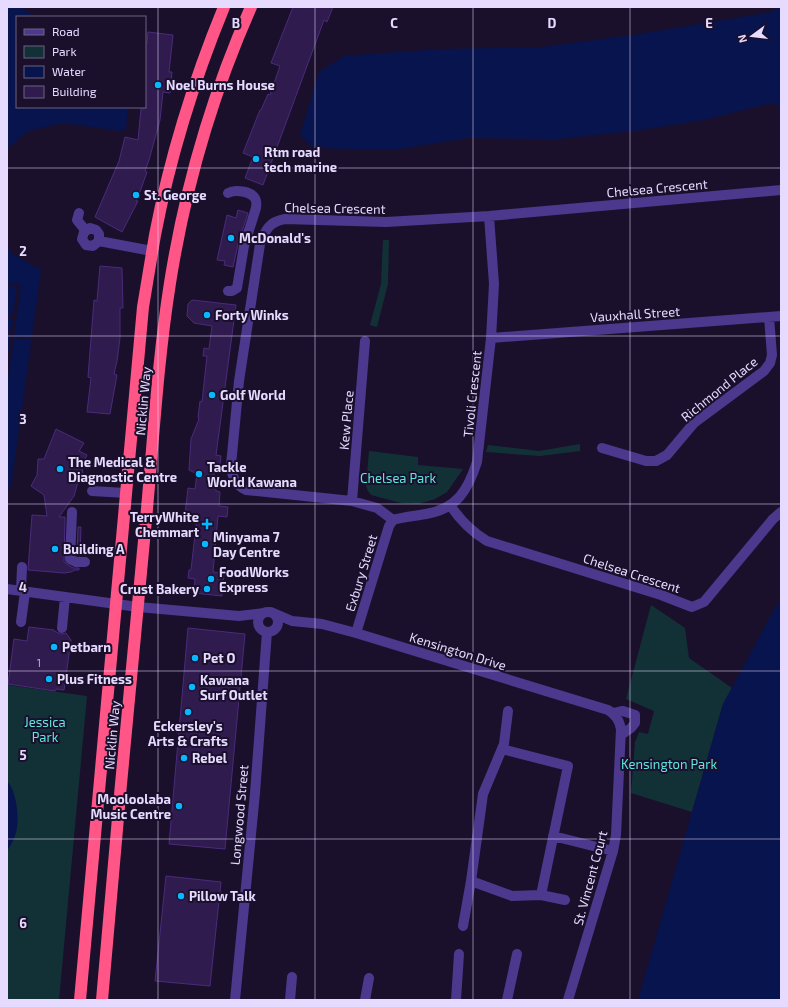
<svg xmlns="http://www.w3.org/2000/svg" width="788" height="1007" viewBox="0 0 788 1007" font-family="'Exo 2',sans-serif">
	<rect width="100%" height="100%" fill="#1a102c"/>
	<path fill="#123136" d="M383,240H389L388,284L377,327L370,325L381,284Z
		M580,444V451L540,456L486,452L488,445L539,451Z
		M369,451L418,457V465L463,469L447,492L435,499L418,504L401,503L371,495L368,491L366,486Z
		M651,605L685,628L689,658L732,688L723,704L692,812L631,793L635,742L639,732L648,734L654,711L626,699Z
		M7,685L87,696L59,1000H7Z"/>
	<path fill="#08144d" d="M7,7H23L24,10L35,16L40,17H17V107H128L126,129L120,131L63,123L28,131L7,149Z
		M777,7H781V106L771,103L704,120L634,131L557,139L468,138L394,150L314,148L300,135L319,72L344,56L440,49L542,47L633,35L772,12Z
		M7,246L11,253L41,270L11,487L7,491Z
		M781,600V1000H638L723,704L776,606Z
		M7,781C16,790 19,815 17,827C16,836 12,844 7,851Z"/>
	<path fill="#1a102c" d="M7,283L21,285L14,336L31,338V340L14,338L7,384V361L11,335L7,334V332H12L13,319L7,318V315L13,316L17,287L7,285Z"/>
	<path fill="#2f1b4e" stroke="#4a2b7b" d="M293,7H333L327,22L324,20L263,185L245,178L253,157L243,153L260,110H261L268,94L270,95L280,66L271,63Z
		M148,32L173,35L170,63L169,72H172L170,93L163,92L160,120L149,160L145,171L147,172L141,189L136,201H138L122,232L95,217L119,161L125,137L138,140L141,109H143V107H145V43H147Z
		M238,210L248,213L238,244L233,267L224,265L225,261L217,260L227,215L236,218Z
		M100,266L122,268L123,308H120V338L117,361L114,374L117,375L110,414L87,412L91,378L88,377L94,300L97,301Z
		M192,300L236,305L216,455L221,456L220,464L215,463L214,474L216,491L220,492L219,506L228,507L227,517L218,516L213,572L224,573L222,596L194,593L195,579L188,578L189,570H191L197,517L185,515L188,488L195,489L197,474L189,470L191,439L199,419L198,417L200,401L202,402L207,356H203L204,348L209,349L212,326L194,323L187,316L188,304Z
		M56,429L84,443L79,451L87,455L82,466L83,476L80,475L74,496L59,517H65L64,562L73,568H79V570H75L71,572L64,573L28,570L32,515L47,516L44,495L31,486L37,475L38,459H44Z
		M78,527H81L80,556L77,555Z
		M29,627L54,630V631L61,634L66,633L71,640L64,690L56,689L55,691L8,684L14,639L27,641Z
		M188,628L245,634L225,849L169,844Z
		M166,876L221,882L210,986L155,981Z"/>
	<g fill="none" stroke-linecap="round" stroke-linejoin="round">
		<path stroke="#4c388d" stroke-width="10" d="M228,193C235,189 254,191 256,201C257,202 256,207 256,208L244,246L237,288L232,291H228
			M79,213L77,220L86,231
			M99,241V234L96,230L90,228L84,232L82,239L86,245L93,246L99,241L152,251
			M491,338L781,316
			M602,448L646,461H656L667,455L694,423L764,371L770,363L772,355L769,317
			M92,491L126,493
			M352,501L365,341
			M450,505C460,520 472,532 487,541L661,595L692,607L704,602L773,519L781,512
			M72,512L70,559L76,562H85
			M393,520L377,508L352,501L246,490C235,485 232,477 231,465L239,381L260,244C266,229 269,222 285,219L386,222L489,216L781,190
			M393,520C404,517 415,516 426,514C457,509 468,490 477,462L491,338L494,284L489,216
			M7,589L138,607L239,616L264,613
			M21,591L22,567
			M271,612L292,621L322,624L356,633L608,710C616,715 619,720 621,729L616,835L613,851L568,1000
			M258 622a10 10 0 1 1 20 0a10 10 0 1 1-20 0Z
			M21,622L25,592
			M62,628L65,597
			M356,633L389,526L393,520
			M614,713L623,711L635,715V723L631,728L621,735
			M502,749L568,766L541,895
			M553,836L613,851
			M471,881L512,896L541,895L565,900
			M463,926L471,881L483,794L504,744L508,711
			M235,1000L255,793L267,632
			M290,1000L292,977
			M365,1000L369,978
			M456,1000L459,954
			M507,1000L517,954"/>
		<path stroke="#ff5687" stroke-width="12" d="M80,1000L143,307C147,283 151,259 155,235C170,157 194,80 224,7
			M102,1000C115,843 130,687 145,530C153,448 157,365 170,283C185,188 212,95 251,7"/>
	</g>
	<path fill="none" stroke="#e6dbff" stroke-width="1" stroke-opacity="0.55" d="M158,7V1000M315,7V1000M473,7V1000M630,7V1000M7,168H781M7,336H781M7,504H781M7,671H781M7,839H781"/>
	<g fill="#07b7ff" stroke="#1a102c" stroke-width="1.5">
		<circle cx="158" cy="85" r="4"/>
		<circle cx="256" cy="159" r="4"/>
		<circle cx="136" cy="195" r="4"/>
		<circle cx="231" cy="238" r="4"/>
		<circle cx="207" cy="315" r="4"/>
		<circle cx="212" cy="395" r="4"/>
		<circle cx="60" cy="469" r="4"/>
		<circle cx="199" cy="474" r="4"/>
		<path d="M205 518h4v4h4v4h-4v4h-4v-4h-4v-4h4z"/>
		<circle cx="205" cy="544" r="4"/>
		<circle cx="55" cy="549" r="4"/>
		<circle cx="211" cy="579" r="4"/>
		<circle cx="207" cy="589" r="4"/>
		<circle cx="54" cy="647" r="4"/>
		<circle cx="195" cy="658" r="4"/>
		<circle cx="49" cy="679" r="4"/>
		<circle cx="192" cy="687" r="4"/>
		<circle cx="188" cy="712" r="4"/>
		<circle cx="184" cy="758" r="4"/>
		<circle cx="179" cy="806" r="4"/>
		<circle cx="181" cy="896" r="4"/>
	</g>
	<g text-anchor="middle" stroke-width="4" stroke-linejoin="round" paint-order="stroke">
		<g font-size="11" fill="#b8abd3">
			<text x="39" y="667">1</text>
		</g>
		<g font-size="13" font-weight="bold" fill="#e6dbff" stroke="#1a102c" text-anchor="start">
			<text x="166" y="90">Noel Burns House</text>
			<text x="264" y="157">Rtm road<tspan x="264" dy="15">tech marine</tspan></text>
			<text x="144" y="200">St. George</text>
			<text x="239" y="243">McDonald's</text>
			<text x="215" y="320">Forty Winks</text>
			<text x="220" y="400">Golf World</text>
			<text x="68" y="467">The Medical &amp;<tspan x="68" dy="15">Diagnostic Centre</tspan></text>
			<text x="207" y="472">Tackle<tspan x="207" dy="15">World Kawana</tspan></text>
			<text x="199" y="522" text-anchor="end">TerryWhite<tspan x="199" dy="15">Chemmart</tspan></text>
			<text x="213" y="542">Minyama 7<tspan x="213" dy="15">Day Centre</tspan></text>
			<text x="63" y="554">Building A</text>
			<text x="219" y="577">FoodWorks<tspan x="219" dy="15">Express</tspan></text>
			<text x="199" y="594" text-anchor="end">Crust Bakery</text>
			<text x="62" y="652">Petbarn</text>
			<text x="203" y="663">Pet O</text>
			<text x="57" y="684">Plus Fitness</text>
			<text x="200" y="685">Kawana<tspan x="200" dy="15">Surf Outlet</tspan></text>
			<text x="188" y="731" text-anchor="middle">Eckersley's<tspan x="188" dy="15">Arts &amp; Crafts</tspan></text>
			<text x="192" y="763">Rebel</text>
			<text x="171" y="804" text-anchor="end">Mooloolaba<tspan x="171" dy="15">Music Centre</tspan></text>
			<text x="189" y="901">Pillow Talk</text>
		</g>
		<g font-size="13" fill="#e6dbff" stroke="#1a102c">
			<text transform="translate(657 188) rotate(-5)" y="5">Chelsea Crescent</text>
			<text transform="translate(335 208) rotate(1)" y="5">Chelsea Crescent</text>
			<text transform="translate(635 314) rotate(-4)" y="5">Vauxhall Street</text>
			<text transform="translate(719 389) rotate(-39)" y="5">Richmond Place</text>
			<text transform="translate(472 394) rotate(-84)" y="5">Tivoli Crescent</text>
			<text transform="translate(143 401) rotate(-85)" y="5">Nicklin Way</text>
			<text transform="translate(346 420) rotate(-85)" y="5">Kew Place</text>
			<text transform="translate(361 573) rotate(-73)" y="5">Exbury Street</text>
			<text transform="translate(632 573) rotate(18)" y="5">Chelsea Crescent</text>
			<text transform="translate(458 651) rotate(17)" y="5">Kensington Drive</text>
			<text transform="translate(112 735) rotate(-85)" y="5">Nicklin Way</text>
			<text transform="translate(239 815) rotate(-85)" y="5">Longwood Street</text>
			<text transform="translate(590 878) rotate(-75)" y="5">St. Vincent Court</text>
		</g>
		<g font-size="13" fill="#5ee7df" stroke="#1a102c">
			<text x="398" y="483">Chelsea Park</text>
			<text x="45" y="727">Jessica<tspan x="45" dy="15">Park</tspan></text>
			<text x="669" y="769">Kensington Park</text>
		</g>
	</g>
	<g font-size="13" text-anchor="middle" font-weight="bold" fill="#e6dbff" stroke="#1a102c" stroke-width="4" stroke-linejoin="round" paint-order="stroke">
		<text x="236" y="28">B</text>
		<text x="394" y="28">C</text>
		<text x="552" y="28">D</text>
		<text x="709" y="28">E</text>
		<text x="23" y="256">2</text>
		<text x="23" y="424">3</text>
		<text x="23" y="592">4</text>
		<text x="23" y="760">5</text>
		<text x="23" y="928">6</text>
	</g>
	<rect width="788" height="1007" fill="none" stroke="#e6dbff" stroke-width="16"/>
	<rect x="16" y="16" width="130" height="92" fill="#1a102c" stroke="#6c6180"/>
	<rect x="24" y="29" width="20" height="6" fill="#4c388d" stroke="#6c6180"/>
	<text x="52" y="36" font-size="12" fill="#e6dbff">Road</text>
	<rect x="24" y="46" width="20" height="12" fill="#123136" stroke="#6c6180"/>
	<text x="52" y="56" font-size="12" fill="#e6dbff">Park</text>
	<rect x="24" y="66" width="20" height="12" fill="#08144d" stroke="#6c6180"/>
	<text x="52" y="76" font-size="12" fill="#e6dbff">Water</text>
	<rect x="24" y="86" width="20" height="12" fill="#2f1b4e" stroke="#6c6180"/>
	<text x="52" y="96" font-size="12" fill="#e6dbff">Building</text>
	<g transform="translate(752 36) rotate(255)" stroke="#1a102c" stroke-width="3" paint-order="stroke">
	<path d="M0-3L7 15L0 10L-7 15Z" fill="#e6dbff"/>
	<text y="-6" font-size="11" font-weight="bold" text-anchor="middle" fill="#e6dbff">N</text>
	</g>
</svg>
